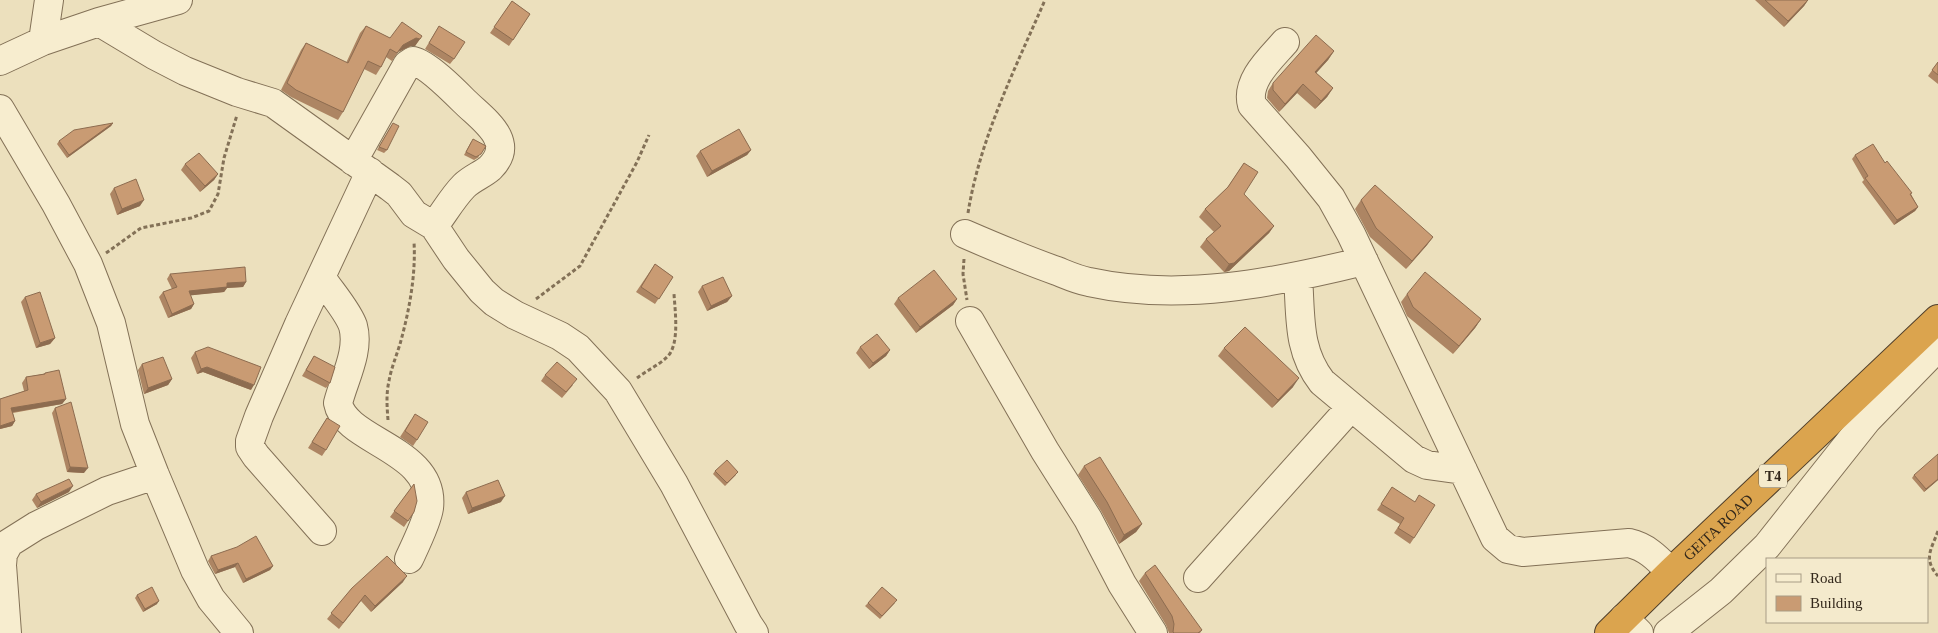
<svg xmlns="http://www.w3.org/2000/svg" width="1938" height="633" viewBox="0 0 1938 633" font-family="'Times New Roman',serif">
	<rect width="100%" height="100%" fill="#ece0bd"/>
	<g fill="none" stroke-linecap="round" stroke-linejoin="round">
		<defs>
			<path id="minor" d="M99,22L154,55L185,71L237,92L273,103L390,187L399,194L414,214L434,226L456,259L482,291L494,302L515,315L560,336L578,348L618,391L674,484L748,624L754,633
				M43,41L49,0
				M1285,42C1271,58 1245,81 1252,105L1298,157L1331,198L1351,234L1495,538L1508,549L1523,552L1629,543C1647,547 1658,559 1671,572
				M0,61L43,41L99,22L178,0
				M0,109L56,204L88,264L111,323L135,424L155,475L195,570L211,599L239,633
				M353,161L407,65L413,61C427,64 453,90 464,101C483,120 517,141 490,168C482,175 472,178 464,186C453,197 444,213 434,226
				M965,234C995,247 1026,260 1057,271C1067,275 1078,280 1089,282C1180,302 1275,283 1364,261
				M321,277C330,291 348,311 353,326C360,351 344,379 338,403C345,442 436,449 429,508C427,522 415,546 409,559
				M1298,277C1301,316 1297,350 1322,382L1414,459L1427,465L1463,470
				M970,321L1045,451L1088,519L1122,584L1153,633
				M322,531L256,456L250,447V441L259,416L299,324L370,172
				M1198,578L1351,407
				M1624,618L1639,633
				M7,633L2,565L3,554L9,543L36,526L107,491L155,475
				M1668,633L1721,591L1767,546L1867,420L1934,351L1925,333"/>
			<g id="highway">
				<path id="s1" d="M1609,633L1671,572L1938,319"/>
			</g>
		</defs>
		<use href="#minor" stroke="#837157" stroke-width="30"/>
		<use href="#highway" stroke="#503f2b" stroke-width="30"/>
		<path stroke="#837157" stroke-width="3" stroke-dasharray="4 2.5" stroke-linecap="butt" d="M968,213C980,138 1015,69 1045,0
			M106,253L141,228L191,218L209,211L218,194L224,158L237,115
			M964,259L963,274L967,300
			M536,299L580,266L637,162L649,135
			M637,378C646,371 659,365 667,357C680,345 675,311 674,294
			M388,420C387,407 386,394 389,381C391,369 396,357 400,344C409,312 416,275 414,242
			M1938,531C1931,550 1923,559 1938,576"/>
		<use href="#minor" stroke="#f7edcf" stroke-width="28"/>
		<use href="#highway" stroke="#dba44e" stroke-width="28"/>
	</g>
	<path fill="#ad8563" d="M1755,0H1808L1804,6L1784,27Z
		M512,1L530,14L509,46L490,33Z
		M366,26L390,38L422,36L415,46H411L398,52L392,61L386,57L381,67L376,75L364,69L343,112L338,120L291,97L281,90L301,50L306,43L346,63L360,33Z
		M439,26L454,59L450,64L425,49Z
		M1334,51L1328,60L1316,73L1333,88L1327,97L1315,109L1297,93L1279,112L1267,98L1268,91L1273,83Z
		M1938,62V84L1928,76Z
		M113,123L111,126L67,158L57,144L59,141Z
		M391,126L387,150L384,153L377,150Z
		M471,142L479,157L474,160L464,155Z
		M751,150L747,155L707,177L696,156L700,151Z
		M1855,155L1885,163L1911,194L1918,207L1915,211L1894,225L1862,182L1864,180L1852,159Z
		M1244,163V194L1274,226L1269,233L1229,271L1224,272L1200,247L1206,239L1214,232L1199,217L1205,209L1227,188Z
		M185,164L218,174L214,180L200,192L181,170Z
		M114,188L140,206L117,215L110,194Z
		M1361,200L1433,237L1427,245L1406,269L1370,237L1355,209Z
		M655,264L673,277L655,304L636,292Z
		M170,274L246,282L243,287L227,288L224,292L190,295L194,304L191,309L168,318L159,297L163,292L172,289L167,279Z
		M702,286L732,296L727,302L707,311L698,292Z
		M1407,294L1481,319L1475,328L1453,354L1407,316L1401,302Z
		M25,297L55,338L50,344L36,348L21,302Z
		M898,298L957,299L953,305L916,333L894,304Z
		M860,347L890,350L886,356L869,369L856,353Z
		M1224,348L1293,387L1272,408L1218,356Z
		M195,352L251,390L203,372L197,374L191,358Z
		M314,356L330,383L326,388L302,376Z
		M142,364L172,379L168,385L144,394L138,370Z
		M45,373L66,399L62,404L13,413L15,421L12,426L0,429V399L24,391L22,383L26,377L43,374Z
		M545,375L573,385L562,398L541,381Z
		M55,408L84,473L67,472L52,413Z
		M327,418L326,450L322,456L308,448Z
		M411,420L417,440L413,446L400,437Z
		M1084,466L1142,524L1136,532L1119,544L1101,511L1078,475Z
		M715,471L736,475L725,486L713,474Z
		M1914,475L1938,480L1924,492L1912,478Z
		M414,484V512L404,527L390,517Z
		M1392,487L1414,502V538L1410,544L1394,533L1400,524L1377,510Z
		M69,492L37,508L32,500L36,494Z
		M466,492L501,502L468,514L462,498Z
		M211,556L273,566L270,570L243,583L235,567L215,574L208,561Z
		M1145,573L1202,630L1200,633H1169L1166,625L1139,581Z
		M403,582L371,612L361,601L339,629L327,619L352,588Z
		M137,595L157,604L143,612L135,598Z
		M868,603H895L880,619L865,606Z"/>
	<path fill="#8d6c50" d="M1808,0L1804,6L1784,27L1788,21Z
		M416,38L420,39L415,46H411L398,52L392,61L403,45Z
		M1334,51L1328,60L1309,81L1315,72Z
		M1303,84L1297,93L1279,112L1285,104Z
		M1333,88L1327,97L1315,109L1321,101Z
		M113,123L111,126L67,158L69,155Z
		M751,150L747,155L707,177L712,171Z
		M218,174L214,180L200,192L205,186Z
		M144,200L140,206L117,215L122,209Z
		M1918,207L1915,211L1894,225L1897,220Z
		M1274,226L1269,233L1229,271L1224,272L1229,264Z
		M1433,237L1427,245L1406,269L1412,261Z
		M246,282L243,287L227,288L224,292L185,296L189,291L227,283Z
		M732,296L727,302L707,311L711,306Z
		M957,299L953,305L916,333L920,327Z
		M194,304L191,309L168,318L172,314Z
		M1481,319L1475,328L1453,354L1459,346Z
		M55,338L50,344L36,348L40,343Z
		M890,350L886,356L869,369L873,363Z
		M207,367L254,385L251,390L203,372L197,374L201,369Z
		M1299,378L1293,387L1272,408L1278,400Z
		M172,379L168,385L144,394L148,388Z
		M66,399L62,404L8,413L11,408Z
		M15,421L12,426L0,429V426Z
		M70,467L88,468L84,473L67,472Z
		M1938,479V480L1924,492L1926,489Z
		M73,486L69,492L37,508L41,502Z
		M505,496L501,502L468,514L472,508Z
		M1142,524L1136,532L1119,544L1124,535Z
		M238,563L235,567L215,574L218,570Z
		M273,566L270,570L243,583L246,579Z
		M407,576L403,582L371,612L375,606Z
		M159,601L157,604L143,612L145,609Z"/>
	<path fill="#c99b73" stroke="#8d6c50" d="M1765,0H1808L1788,21Z
		M512,1L530,14L513,40L494,27Z
		M402,22L422,36L420,39L416,38L403,45L397,53L390,49L381,67L368,61L343,112L296,90L287,83L306,43L348,63L366,26L390,38Z
		M439,26L465,42L454,59L429,43Z
		M1316,35L1334,51L1315,72L1333,88L1321,101L1303,84L1285,104L1273,90V83Z
		M1938,62V75L1932,70Z
		M113,123L69,155L59,141L74,130Z
		M393,123L399,126L387,150L379,147Z
		M739,129L751,150L712,171L700,151Z
		M473,139L486,146L481,154L476,157L466,152Z
		M1873,144L1885,163L1887,161L1912,193L1910,194L1918,207L1897,220L1865,178L1868,176L1855,155Z
		M199,153L218,174L205,186L185,164Z
		M1244,163L1258,172L1244,194L1274,226L1234,263L1229,264L1206,239L1221,226L1205,209L1228,187Z
		M136,179L144,200L122,209L114,188Z
		M1375,185L1433,237L1412,261L1376,228L1361,200Z
		M655,264L673,277L659,299L641,287Z
		M245,267L246,282L227,283V287L189,291L194,304L172,314L163,292L177,287L170,274Z
		M934,270L957,299L920,327L898,298Z
		M1425,272L1481,319L1459,346L1413,307L1407,294Z
		M723,277L732,296L711,306L702,286Z
		M40,292L55,338L40,343L25,297Z
		M1245,327L1299,378L1278,400L1224,348Z
		M877,334L890,350L873,363L860,347Z
		M208,347L261,367L254,385L207,367L201,369L195,352Z
		M314,356L335,367L330,383L306,370Z
		M163,357L172,379L148,388L142,364Z
		M557,362L577,379L566,392L545,375Z
		M59,370L66,399L11,408L15,421L0,426V399L28,390L26,377L45,374V373Z
		M71,402L88,468L70,467L55,408Z
		M415,414L428,422L417,440L405,431Z
		M327,418L340,426L326,450L312,442Z
		M1938,454V479L1926,489L1914,475Z
		M1100,457L1142,524L1124,535L1107,502L1084,466Z
		M727,460L738,472L727,483L715,471Z
		M69,479L73,486L41,502L36,494Z
		M498,480L505,496L472,508L466,492Z
		M414,484L417,501L414,512L408,521L394,511Z
		M1392,487L1415,502L1419,495L1435,505L1414,538L1398,528L1404,518L1381,504Z
		M256,536L273,566L246,579L238,563L218,570L211,556L237,547Z
		M387,556L407,576L375,606L365,595L343,623L331,613L352,588Z
		M1155,565L1202,630L1198,633H1174L1173,632L1174,624L1172,616L1145,573Z
		M152,587L159,601L145,609L137,595Z
		M882,587L897,600L882,616L868,603Z"/>
	<g text-anchor="middle" stroke-width="5" stroke-linejoin="round" paint-order="stroke">
		<rect fill="#f4eacc" stroke="#6d6250" stroke-width="1" x="1759" y="464.5" width="28" height="23" rx="4"/>
		<g font-size="14" font-weight="bold" fill="#33281b">
			<text x="1773" y="481">T4</text>
		</g>
		<g font-size="15" fill="#33281b" stroke="#f4eacc">
			<text dy="5" stroke="none"><textPath href="#s1" startOffset="152">GEITA ROAD</textPath></text>
		</g>
	</g>
	<rect x="1766" y="558" width="162" height="65" fill="#f4eacc" stroke="#a79c85"/>
	<rect x="1776" y="574" width="25" height="8" fill="#f7edcf" stroke="#a79c85"/>
	<text x="1810" y="583" font-size="15" fill="#33281b">Road</text>
	<rect x="1776" y="596" width="25" height="15" fill="#c99b73" stroke="#a79c85"/>
	<text x="1810" y="608" font-size="15" fill="#33281b">Building</text>
</svg>
